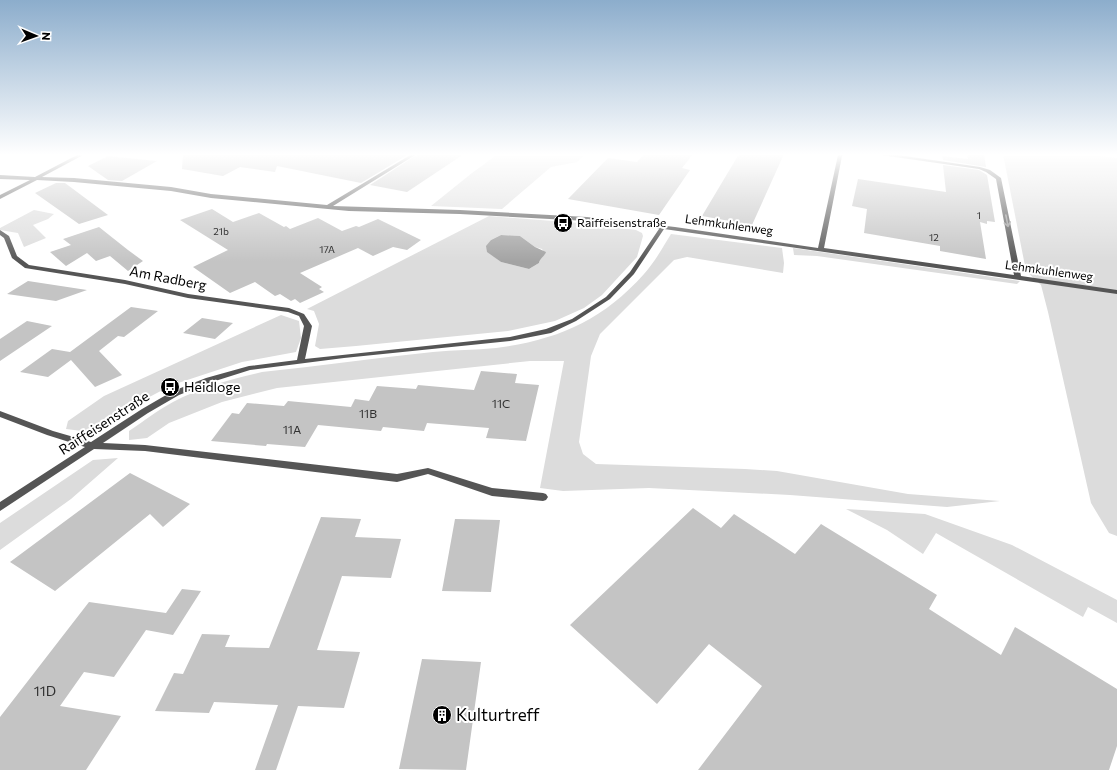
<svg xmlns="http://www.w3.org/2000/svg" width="1117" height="770" viewBox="0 0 1117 770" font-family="Commissioner,sans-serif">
	<rect width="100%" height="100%" fill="#fff"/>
	<path fill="#dcdcdc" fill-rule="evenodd" d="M498,154H586L577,162L551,167L502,209L431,206L472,173Z
		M1003,154H1081L1117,158V536L1109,533L1091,503L1048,312L1041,285L1026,271Z
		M34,210L54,214L48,219L33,225L46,238L24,247L18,233L0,230V228Z
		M489,216L579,223L636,230L642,233L643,236L637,257L602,295L584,308L555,321L508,331L356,346L320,349L315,346L319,324L314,311L307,309ZM501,235L520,236L535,247L542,249L545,254L540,259L539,263L529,269L501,262L488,252L491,240Z
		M671,234L782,248L784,263L783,273L687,257L674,260L600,334L591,356L579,442L583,454L596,464L745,469L777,471L908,494L1000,501L947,507L790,495L649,488L563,491L540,488L564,361H530L277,388L222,402L169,423L147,438L129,440V431C144,421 158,410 173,402C201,387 232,379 262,372C319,366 376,358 433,352C454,350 475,350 496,348C557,340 602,321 644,274C654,263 663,247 671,234Z
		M793,248L1020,281L1017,284L817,256L794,255Z
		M281,315L299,321L301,338L296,352L242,362L172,385L140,402L96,431L90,432L66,429L68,421L104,396Z
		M118,458L71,499L0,550V523L93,460Z
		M846,509L925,514L1012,545L1117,600V623L1088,607L1083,617L936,533L923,554L887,530Z"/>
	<path fill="#a3a3a3" d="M501,235L520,236L535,247L546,252C545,256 540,258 539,263L529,269L501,262L487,252L486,246L491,240Z"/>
	<path fill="#c4c4c4" d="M183,154H409L361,183L277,166L275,172L240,167L223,176L182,169Z
		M418,154H464L407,192L370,185Z
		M644,154H693L682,168L690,170L659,215L568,199L608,158L637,162Z
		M739,154H784L752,225L702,216Z
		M967,154H984L986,167L943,160L942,156L968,159Z
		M108,156L157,161L122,181L108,180L88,166Z
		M943,165L979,170L987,175L995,222L987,221V224L980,222L986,259L940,251V246L864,233L867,209L852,206L858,179L946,192Z
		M56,183H65L108,215L79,224L35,193Z
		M212,209L233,222L259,213L284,227L286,226L290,229L318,218L342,231L356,226L359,227L378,219L421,240L407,250L393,247L373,256L358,248L300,273L322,287L319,289L324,292L300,303L295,299L291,301L280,294L275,296L255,282L230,293L193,267L228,250L180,220Z
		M99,227L128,250L143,261L128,271L110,256L96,261L87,253L66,266L50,252L71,245L63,239Z
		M28,281L87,290L56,301L7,294Z
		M131,307L158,311L124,337L118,336L99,351L122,375L95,387L71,360L48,377L20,372L52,349L70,352Z
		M202,318L233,323L215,339L183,333Z
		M27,321L52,326L0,361V339Z
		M481,371L517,374L515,383L539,385L526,441L486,438L489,428L427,423L424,431L383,427L381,431L318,425L305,447L267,444L266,446L211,441L232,413L239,414L247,403L284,406L288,401L351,407L355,399L369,401L377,386L416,389L418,385L474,390Z
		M130,473L190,504L163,527L150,514L55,591L10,562Z
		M693,508L721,528L734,514L795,554L821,524L937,595L929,609L1001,655L1015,627L1117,689V746L1109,770H698L762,686L709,644L657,704L570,625Z
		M321,517L361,519L355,537L401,539L391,578L342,576L317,650L360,652L344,708L298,706L276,770H255L278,705L214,702L209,713L155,711L174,673L183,674L202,634L230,635L225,647L269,648Z
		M455,519L500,520L491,592L442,591Z
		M182,589L201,591L173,635L146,630L114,677L84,672L60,706L121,716L86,770H0V717L89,602L166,613Z
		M422,659L481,662L466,770L399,769Z"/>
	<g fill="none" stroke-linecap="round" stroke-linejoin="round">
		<path fill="#555" fill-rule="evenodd" d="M79,154H85L42,177L74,178L171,187L211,194L327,205L412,154H417L333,206L460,210L587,217L675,227L818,248L838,155L844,154L842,156L824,248L1014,275L996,179L986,172L979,169L881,155L879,154H891L980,167L990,170L1001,178L1021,276L1117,290V294L664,229L634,274L610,299L576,321L551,333L510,341L344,358L250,370L212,382L179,395L148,413L103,443L145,445L397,474L428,468L492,488L543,493L546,494L548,497L546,500L543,501L492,496L428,474L397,482L145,451L94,449L0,511V502L85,447L47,435L0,417V411L53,431L91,442L142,409L173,391L206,378L249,366L297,360L304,326L299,316L288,312L188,298L125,284L25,268L12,258L4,238L0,235V230L9,236L17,256L29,265L125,280L188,294L289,308L304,314L312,326L305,359L510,337L546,329L572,319L606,297L630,272L659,229L587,221L460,214L349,211L211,198L171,191L74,182L37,180L0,199V195L30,180L0,179V175L35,177Z"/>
	</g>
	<defs><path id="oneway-shaft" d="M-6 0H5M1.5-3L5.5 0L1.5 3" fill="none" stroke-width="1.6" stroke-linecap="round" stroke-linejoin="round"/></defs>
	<use stroke="#999" href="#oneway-shaft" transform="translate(1007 221) rotate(79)"/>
	<linearGradient id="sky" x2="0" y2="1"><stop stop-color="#8cadcc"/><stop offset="0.59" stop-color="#fff"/><stop offset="1" stop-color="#fff" stop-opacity="0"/></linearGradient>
	<rect width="1117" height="262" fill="url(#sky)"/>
	<defs>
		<symbol id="bus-disc" viewBox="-11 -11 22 22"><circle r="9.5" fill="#000" stroke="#fff"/><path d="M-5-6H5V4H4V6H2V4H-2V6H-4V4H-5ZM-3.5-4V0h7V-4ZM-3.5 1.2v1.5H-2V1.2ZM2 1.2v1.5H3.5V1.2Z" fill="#fff"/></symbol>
		<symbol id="building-disc" viewBox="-11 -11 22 22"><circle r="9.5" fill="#000" stroke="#fff"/><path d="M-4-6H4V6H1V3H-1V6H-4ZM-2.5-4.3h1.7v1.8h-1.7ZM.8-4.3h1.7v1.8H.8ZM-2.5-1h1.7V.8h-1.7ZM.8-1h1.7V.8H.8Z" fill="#fff"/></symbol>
	</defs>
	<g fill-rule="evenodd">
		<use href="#bus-disc" x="552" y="212" width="22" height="22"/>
		<use href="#bus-disc" x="159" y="376" width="22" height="22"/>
		<use href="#building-disc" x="431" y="704" width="22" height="22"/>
	</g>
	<g text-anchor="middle" stroke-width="4" stroke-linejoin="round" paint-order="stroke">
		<g font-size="10" fill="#313131">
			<text x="979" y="219">1</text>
			<text x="221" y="235">21b</text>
			<text x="934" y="241">12</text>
			<text x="327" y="253">17A</text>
		</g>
		<g font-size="12" fill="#000" stroke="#fff" text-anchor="start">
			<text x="577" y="227">Raiffeisenstraße</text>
		</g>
		<g font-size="12" fill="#000" stroke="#fff">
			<text transform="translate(729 225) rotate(8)" y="4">Lehmkuhlenweg</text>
			<text transform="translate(1049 271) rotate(8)" y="4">Lehmkuhlenweg</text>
		</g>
		<g font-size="12" fill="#313131">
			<text x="501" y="408">11C</text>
			<text x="368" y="418">11B</text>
			<text x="292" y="434">11A</text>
		</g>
		<g font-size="14" fill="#000" stroke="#fff">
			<text transform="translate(168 278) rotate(11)" y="5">Am Radberg</text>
			<text transform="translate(104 423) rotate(-33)" y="5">Raiffeisenstraße</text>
		</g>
		<g font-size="14" fill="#000" stroke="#fff" text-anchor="start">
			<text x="184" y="392">Heidloge</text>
		</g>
		<g font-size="14" fill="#313131">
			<text x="45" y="696">11D</text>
		</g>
		<g font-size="17" fill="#000" stroke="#fff" text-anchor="start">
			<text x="456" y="721">Kulturtreff</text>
		</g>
	</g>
	<g transform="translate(36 36) rotate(92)" stroke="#ffffff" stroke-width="3" paint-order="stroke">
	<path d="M0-3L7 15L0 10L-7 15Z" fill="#000000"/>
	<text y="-6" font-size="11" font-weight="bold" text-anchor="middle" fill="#000000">N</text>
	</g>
</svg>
